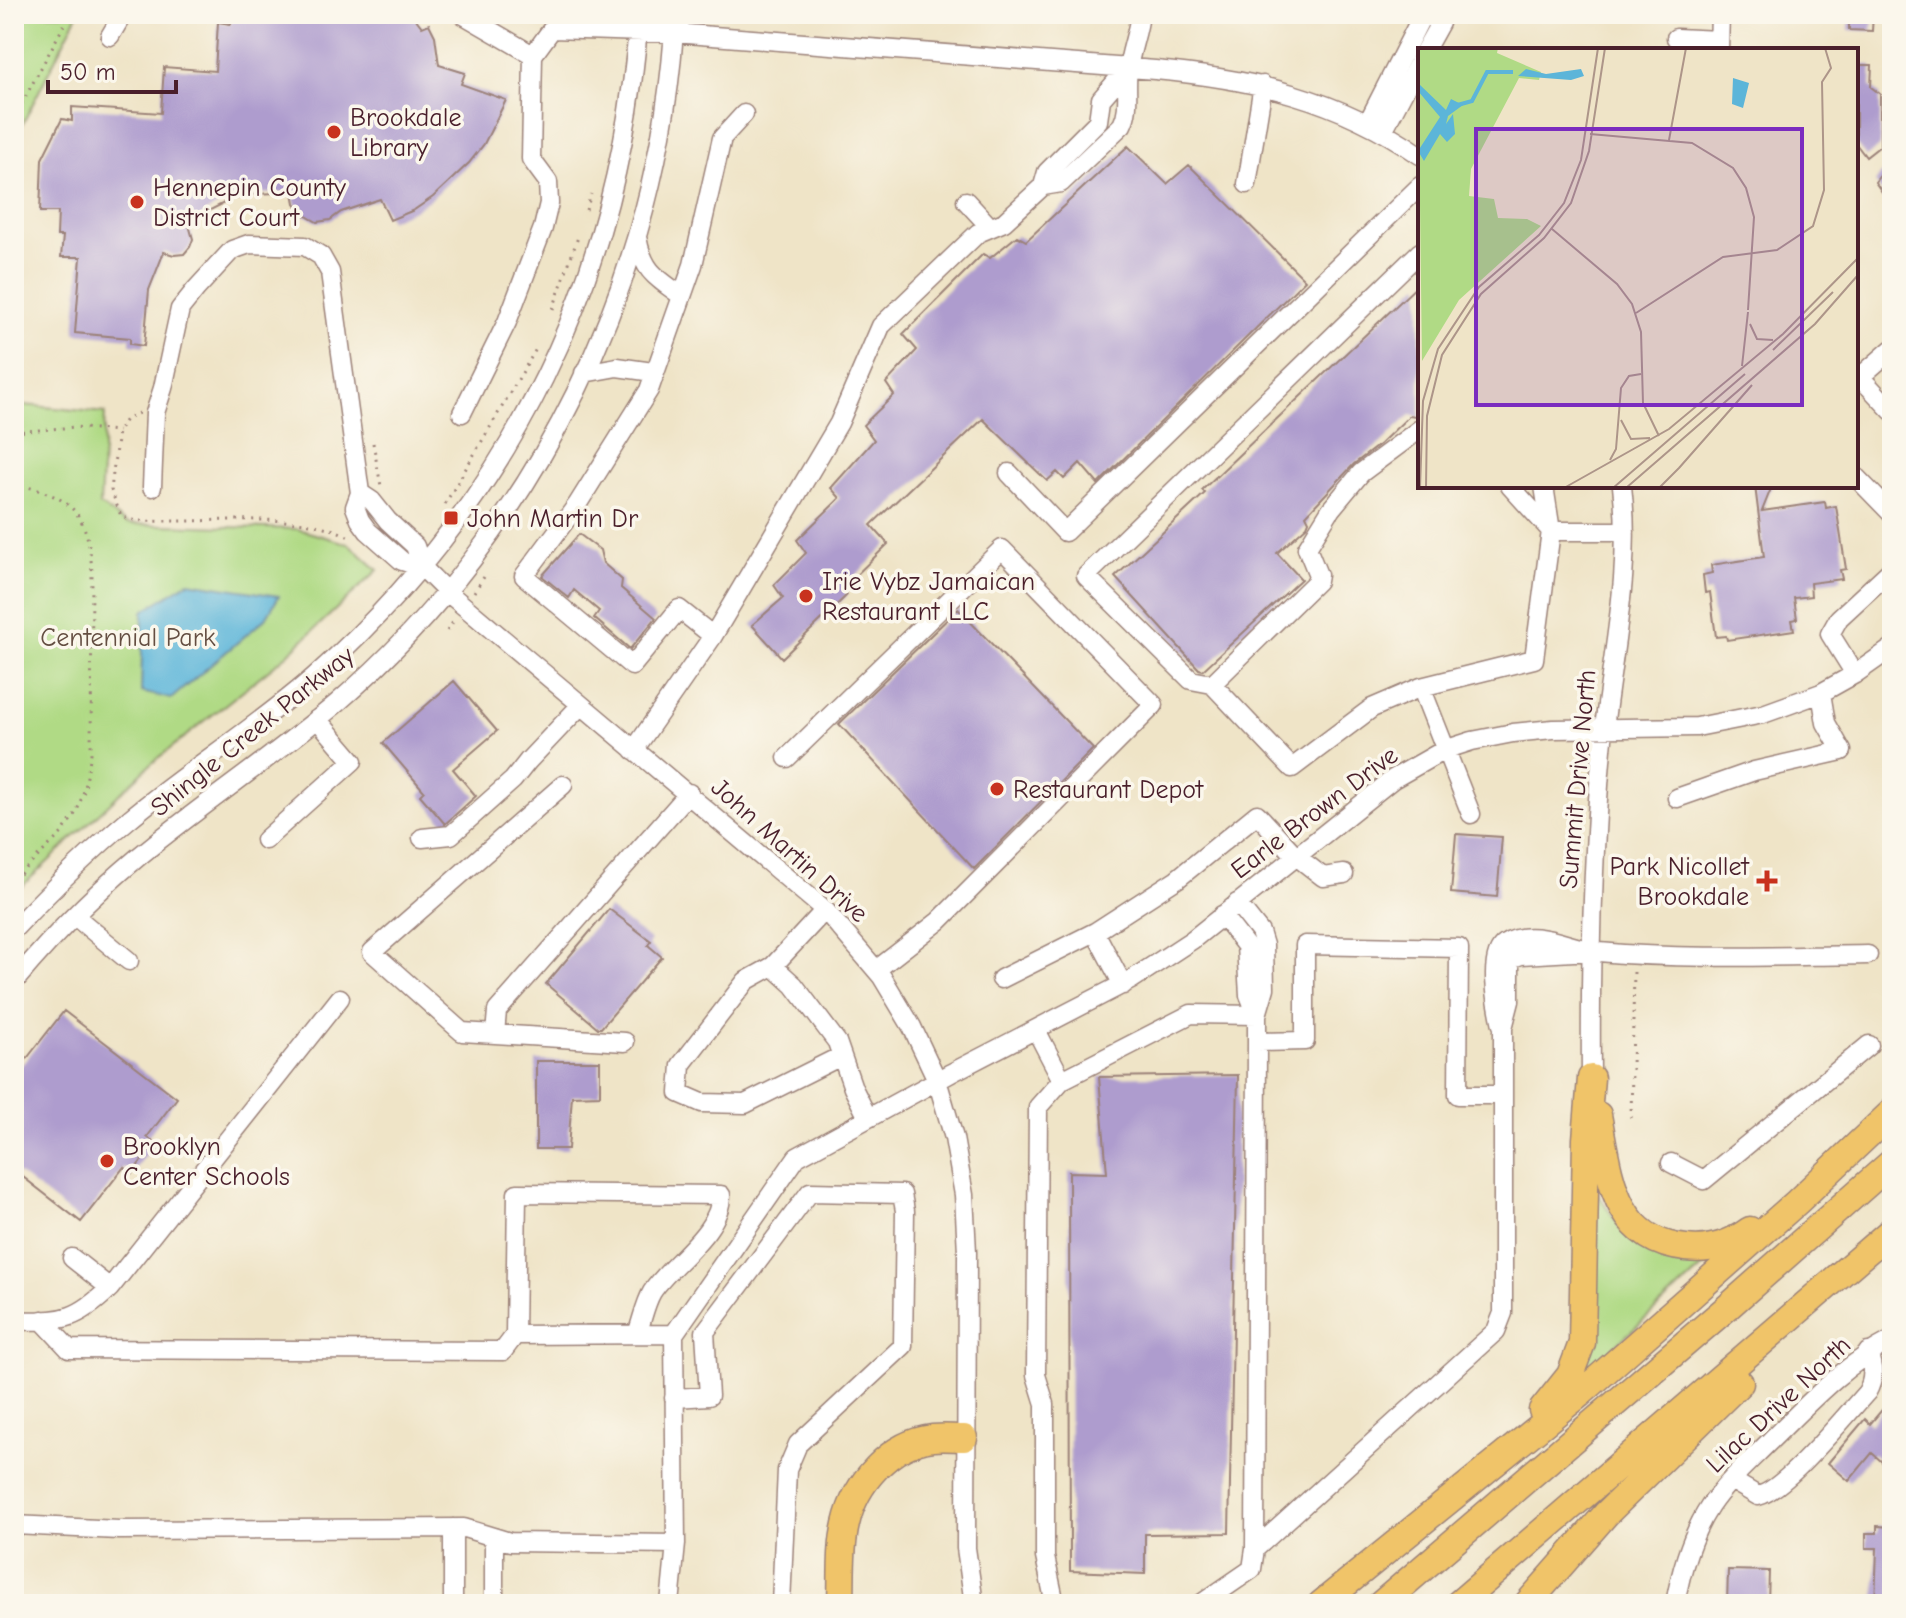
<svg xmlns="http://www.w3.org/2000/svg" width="1906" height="1618" viewBox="0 0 1906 1618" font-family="'Comic Neue',sans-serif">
	<rect width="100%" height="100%" fill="#fbf7ec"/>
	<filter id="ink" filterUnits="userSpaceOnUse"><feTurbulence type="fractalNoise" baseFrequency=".0125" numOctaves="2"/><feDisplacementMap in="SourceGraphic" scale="16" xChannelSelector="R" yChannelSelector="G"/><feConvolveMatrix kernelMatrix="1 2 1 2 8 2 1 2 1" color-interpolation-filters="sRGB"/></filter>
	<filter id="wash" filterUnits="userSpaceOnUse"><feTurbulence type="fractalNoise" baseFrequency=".006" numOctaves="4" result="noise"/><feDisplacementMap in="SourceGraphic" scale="32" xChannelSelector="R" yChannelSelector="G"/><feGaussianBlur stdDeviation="1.8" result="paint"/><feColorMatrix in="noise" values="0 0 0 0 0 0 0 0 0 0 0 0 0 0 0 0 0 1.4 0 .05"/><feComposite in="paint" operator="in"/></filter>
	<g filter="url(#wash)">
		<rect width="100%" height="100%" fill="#efe4c7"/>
		<path fill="#b0da85" stroke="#7d7c58" stroke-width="2" d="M14,14H78L14,141Z
			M14,404L105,413L100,505L127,524L298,529L349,544L378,570L287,655L151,764L14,894Z
			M1597,1192L1620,1227L1711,1260L1579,1378Z"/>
		<path fill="#5cb5d9" stroke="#536a82" stroke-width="2" d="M189,582L279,596L266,618L171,699L141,692L143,611Z"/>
		<g id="blocks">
			<path fill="#ae9cce" d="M232,14H412L422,27L429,24L435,36L439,65L465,73L461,84L506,100L484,144L469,163L433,197L414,210L390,220L380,199L341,212L330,220L317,222L303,214L295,203L293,192L257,194L230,200L208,211L189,225L193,239L190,247L184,254L174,255L164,252L149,290L144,346L130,344V338L75,333L81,257H61L63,236H57L58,212H40L42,159L62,119L72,121V107L161,113L164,67L215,71L218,22L231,24Z
				M1849,14H1873L1872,31L1849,30Z
				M1856,65H1872L1871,87L1880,94V146L1866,157L1856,144Z
				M1128,146L1167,184L1189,165L1305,280L1098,484L1080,463L1064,479L1057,472L1047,481L983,419L871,525L888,544L843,588L847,595L782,658L752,625L783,598L774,585L806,553L797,540L840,498L831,488L874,440L863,425L894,395L886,383L917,350L903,334L983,254L990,258L1017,236L1026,241Z
				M1892,160V206L1875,182Z
				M1420,283V417L1410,415L1380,444L1354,464L1306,515L1309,521L1307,526L1277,553L1301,579L1203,670L1199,669L1115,577L1205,493L1202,490Z
				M1755,486H1772L1762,511L1825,502L1826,508L1836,506L1846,569L1840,570L1842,579L1810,583L1811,596L1794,598L1797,619L1792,620L1794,630L1727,640L1726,636L1716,637L1710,592L1705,593L1703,575L1712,573L1711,565L1764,557Z
				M579,534L600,550L603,563L622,580L621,588L656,618L630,649L594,618L599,611L574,590L569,598L542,576Z
				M958,609L1093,749L974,869L839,724Z
				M454,681L497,731L453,769L476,796L445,824L420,795L424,791L383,743Z
				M1456,834L1502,837L1497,897L1451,893Z
				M609,909L651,941L648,945L662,957L601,1028H598L546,984Z
				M64,1011L177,1098L147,1137L155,1143L132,1173L124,1167L81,1222L14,1170V1075Z
				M536,1061H600V1095L572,1096L568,1149H536Z
				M1238,1075L1229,1533L1145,1534V1574L1070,1571L1069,1172L1107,1173L1099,1077Z
				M1892,1398V1471L1872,1453L1849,1481L1828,1463L1865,1419L1870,1424Z
				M1877,1526L1892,1527V1604H1875L1877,1548H1866V1533H1877Z
				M1728,1570L1769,1571L1768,1604H1727Z"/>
		</g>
	</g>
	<g filter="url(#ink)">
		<use href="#blocks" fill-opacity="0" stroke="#9c8279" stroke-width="2"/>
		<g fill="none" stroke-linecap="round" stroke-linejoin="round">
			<defs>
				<path id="minor" d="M462,14L533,55
					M110,36L123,14
					M1676,38L1719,40
					M1425,50L1440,23L1426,14
					M1719,50L1720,14
					M1368,122L1423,14
					M1383,131L1420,60
					M1247,184L1263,85
					M1043,186L1047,172L1098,121L1101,99L1128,68
					M966,201L990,227
					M637,237C643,271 655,277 682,296
					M1420,252L1086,576L1191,680L1212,684L1292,768L1372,708L1421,687L1471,814
					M1892,349L1860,377L1892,411
					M584,373L617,367L653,372
					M462,413L507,322L543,228L549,203L548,182L531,159L533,55L552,29L674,33L1155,70C1253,79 1338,98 1420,155
					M1009,473L1065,532L1420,186
					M1856,477L1892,514
					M1544,486L1551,531H1625
					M152,487L155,413L163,388L180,309L196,289L232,250L249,244L305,246L321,256L330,272L360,493L355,507L360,520L368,531L402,561L422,567
					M360,493L372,501L388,521L415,546L422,567L446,591L825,910L882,977L912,1027L937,1080L954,1138L964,1195L967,1252L966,1548L974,1604
					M713,636L679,609L632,666L524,576L577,505L649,390L693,265L722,138L744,114
					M1855,674L1830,634L1839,618L1892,569
					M1212,684L1317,581L1318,575L1307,548L1331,509L1361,473L1420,429
					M1421,687L1534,659L1551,531L1510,486
					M634,750L713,636L839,423L881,326L978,233L1004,222L1043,186L1061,183L1122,125C1131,108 1125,89 1128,70C1130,51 1138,33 1140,14
					M787,758L1002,549L1154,705L939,921L876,970
					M563,785L372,952L462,1032L625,1042
					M1677,798L1754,771L1842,751L1826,723L1821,693
					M422,838L451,835L513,780L528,761L581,705
					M265,840L353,761L317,719
					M1237,903L1260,932L1264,945L1265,988L1257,1015V1042L1305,1041V945L1459,948L1458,1095H1503
					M825,910L773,966L746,981L681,1065L679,1093L702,1103L745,1104L841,1056
					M1222,915L1246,946L1249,995L1257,1015
					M76,917L129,961
					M14,929C50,891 87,854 128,820C188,770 256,728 315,676C512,500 621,278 639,14
					M1095,932L1177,879L1257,814L1296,856L1323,877L1344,874
					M773,966L794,985L837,1042L853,1088L868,1118
					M1001,979L1095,932L1123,985
					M14,982C55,933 107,881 158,841C217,794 279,752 337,703C536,532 662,276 675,14
					M1502,1025C1498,1007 1487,956 1505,944C1532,926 1571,949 1599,952C1688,960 1778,956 1868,955
					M1036,1030L1062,1080L1038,1107L1036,1375L1045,1404V1557L1055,1604
					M495,1034L497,1011L689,793
					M1591,1078C1590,962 1592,845 1604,729C1613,648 1632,568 1622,486
					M1062,1080L1191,1014L1257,1015
					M1671,1163L1704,1180L1869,1045
					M72,1258L110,1288
					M42,1320L69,1349L503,1351L515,1335
					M14,1321C62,1320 74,1323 110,1288L340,998
					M637,1334C642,1321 645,1304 652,1292C671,1263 721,1232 721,1195L517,1193L515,1335L674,1334
					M674,1398L709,1396L705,1332L810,1192L902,1194L905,1211L903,1346L798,1444L787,1470L781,1604
					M1731,1480L1758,1496C1785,1490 1845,1416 1867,1392C1875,1378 1873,1367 1868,1352
					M14,1525L119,1530L464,1528L510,1542L676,1544L674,1334L797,1157L951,1073L1131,980L1192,940L1393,779L1444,750L1472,741L1513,733L1553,729L1697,727L1763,714L1821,693L1855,674L1892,648
					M453,1528V1604
					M494,1537V1604
					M1255,1549L1257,1042
					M670,1604L676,1544
					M1201,1604L1252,1569L1255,1549L1496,1331L1503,1313V1028L1510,1001V964L1513,958L1521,955L1591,951
					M1675,1604C1681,1570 1691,1535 1710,1506C1726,1482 1749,1462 1769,1442C1808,1404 1843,1365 1892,1340"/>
				<path id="highway" d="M1598,1115C1609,1172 1613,1241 1686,1248C1710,1251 1731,1244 1750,1230
					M1542,1410L1570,1375L1582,1343L1586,1139L1591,1078
					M841,1604C842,1578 840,1549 846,1524C855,1483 890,1443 933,1438C943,1437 954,1438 964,1438
					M1321,1604L1580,1394L1797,1202L1892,1112
					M1381,1604L1729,1306L1892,1162
					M1458,1604L1892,1230
					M1527,1604L1606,1514L1740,1383"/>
			</defs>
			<use href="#minor" stroke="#9c8279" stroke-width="21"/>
			<use href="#highway" stroke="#9c8279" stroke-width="29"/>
			<path stroke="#9c8279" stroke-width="3" stroke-dasharray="2 6" stroke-linecap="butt" d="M510,21L524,14
				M14,118L70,14
				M586,210L591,194
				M553,309L578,237
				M139,413L127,418L118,431L111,490L121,516C136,523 154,521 170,521C218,522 308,512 349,537
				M14,432L75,427L118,431
				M373,443L381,486
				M14,484C73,496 89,513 92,574L91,753L85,788L77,811L62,833L14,880
				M445,504L536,349
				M474,592L486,574H484
				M447,631L453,622
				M1631,1118L1634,971"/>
			<use href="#minor" stroke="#fff" stroke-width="18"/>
			<use href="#highway" stroke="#f0c469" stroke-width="26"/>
		</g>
	</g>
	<g fill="#c8321e" stroke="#fbf7ec" stroke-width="3">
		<circle cx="334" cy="132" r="8"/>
		<circle cx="137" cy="202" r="8"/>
		<rect x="443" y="510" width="16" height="16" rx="4"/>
		<circle cx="806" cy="596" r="8"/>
		<circle cx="997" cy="789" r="8"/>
		<path d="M1763 869h8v8h8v8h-8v8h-8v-8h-8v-8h8z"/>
		<circle cx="107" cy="1161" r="8"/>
	</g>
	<g text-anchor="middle" stroke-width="7" stroke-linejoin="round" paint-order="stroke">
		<g font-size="26" fill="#4a1f2b" stroke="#fbf7ec" text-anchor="start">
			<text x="350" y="126">Brookdale<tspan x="350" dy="30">Library</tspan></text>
			<text x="153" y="196">Hennepin County<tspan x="153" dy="30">District Court</tspan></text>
			<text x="467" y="527">John Martin Dr</text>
			<text x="822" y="590">Irie Vybz Jamaican<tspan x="822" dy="30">Restaurant LLC</tspan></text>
			<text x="1013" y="798">Restaurant Depot</text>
			<text x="1749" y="875" text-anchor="end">Park Nicollet<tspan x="1749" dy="30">Brookdale</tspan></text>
			<text x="123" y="1155">Brooklyn<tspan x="123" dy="30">Center Schools</tspan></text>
		</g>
		<g font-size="26" fill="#644e42" stroke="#fbf7ec">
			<text x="128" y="646">Centennial Park</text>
		</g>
		<g font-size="26" fill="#4a1f2b" stroke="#fbf7ec">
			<text transform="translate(252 731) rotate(-39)" y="9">Shingle Creek Parkway</text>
			<text transform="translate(1577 779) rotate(-85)" y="9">Summit Drive North</text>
			<text transform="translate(1314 812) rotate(-37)" y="9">Earle Brown Drive</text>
			<text transform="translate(790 850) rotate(42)" y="9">John Martin Drive</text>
			<text transform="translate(1778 1404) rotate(-43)" y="9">Lilac Drive North</text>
		</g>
	</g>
	<g transform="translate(1418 48)">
		<rect width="440" height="440" fill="#efe4c7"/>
		<path d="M0,0H80L79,5L123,24L121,32L101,30L53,121L51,148L76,151L80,170L109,171L123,178L41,252L4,313Z" fill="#b0da85"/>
		<path d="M108,21L128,26L163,21L166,28L153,32L100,28ZM315,30L331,35L325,60L314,56ZM0,35L28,62L33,51L45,57L30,68L28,76L35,66L37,86L29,94L22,86L6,113L0,103L22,69L0,43Z" fill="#5cb5d9"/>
		<path fill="none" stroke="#5cb5d9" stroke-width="4" d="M36,58L54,53L69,24H95"/>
		<path fill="none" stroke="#ad9589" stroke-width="2" d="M172,86L274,95L315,120L328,140L336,169L330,262M251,92L268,0M134,181L199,236L214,256L223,284L225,355L241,388M218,265L305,209L359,202L395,178L406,142L404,34L413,20L407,0M332,276L339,291L355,292M355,302L415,244M324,318L330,264M203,372L213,391L232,390M192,412L198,401L203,340L211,328L223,326M261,420L334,337M2,440L5,353L20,301L61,239L121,187L146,155L163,112L180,0M8,440L9,368L24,307L63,246L126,190L153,155L171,103L187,0M146,440L251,381L365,286L440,210M195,440L327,326M208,440L397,276L440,227M241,440L261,420"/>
		<path fill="#7b2cbf" fill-opacity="0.15" stroke="#7b2cbf" stroke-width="4" d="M58,81H384V357H58Z"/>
		<rect width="440" height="440" fill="none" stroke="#4a1f2b" stroke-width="4"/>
	</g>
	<rect width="1906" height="1618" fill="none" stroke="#fbf7ec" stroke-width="48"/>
	<path d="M48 80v12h128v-12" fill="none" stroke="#4a1f2b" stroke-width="4"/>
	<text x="60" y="80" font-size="24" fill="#4a1f2b" stroke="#fbf7ec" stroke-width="6" paint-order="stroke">50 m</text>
</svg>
